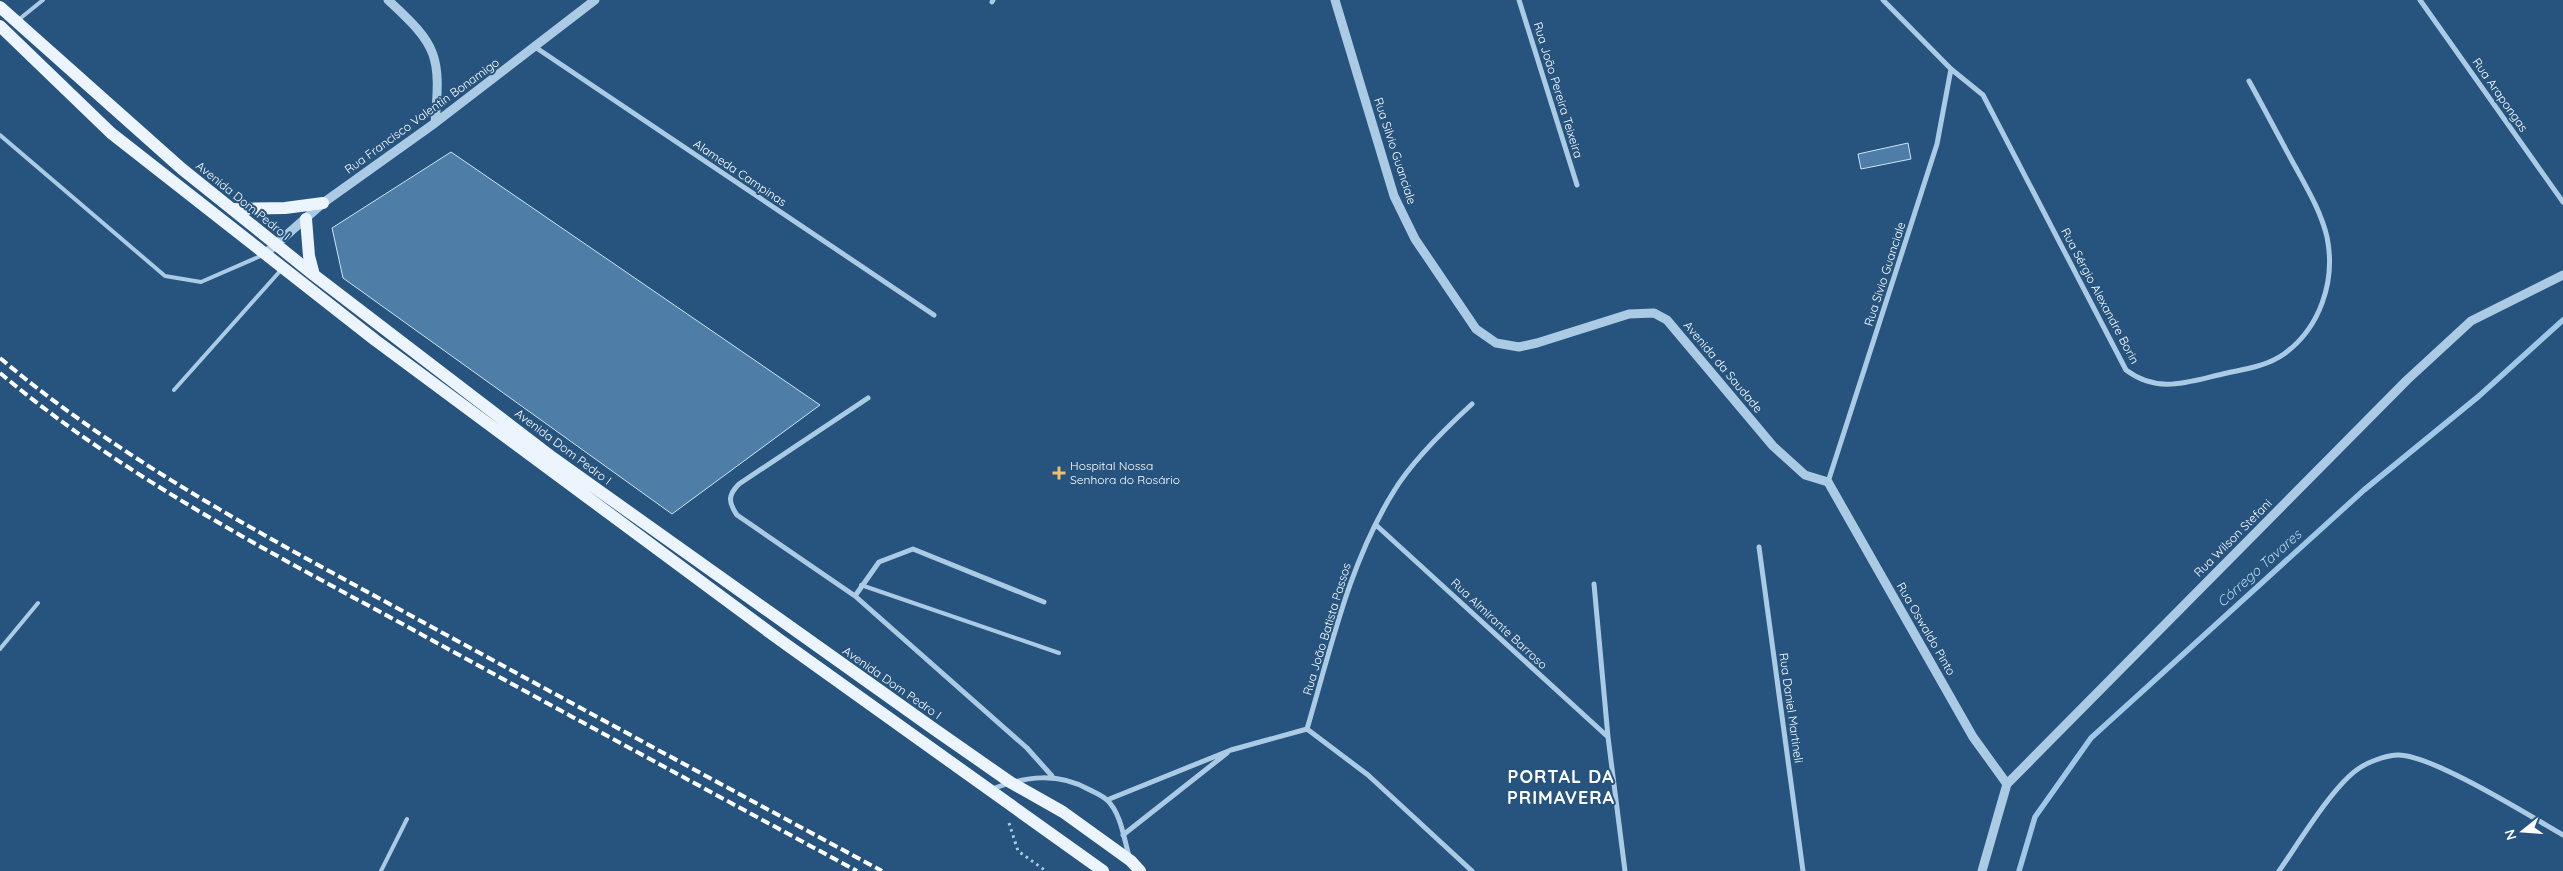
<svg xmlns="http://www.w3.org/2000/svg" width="2563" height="871" viewBox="0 0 2563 871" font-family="Quicksand,sans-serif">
	<rect width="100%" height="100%" fill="#26547e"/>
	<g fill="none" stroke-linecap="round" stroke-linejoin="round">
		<path stroke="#a0c7e6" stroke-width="5.5" d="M2019,871L2035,817L2091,738L2364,490L2479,396L2563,320"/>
	</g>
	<path fill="#4e7ea7" stroke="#cee3f4" d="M1908,143L1911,159L1861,169L1858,154Z
		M451,152L820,405L672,514L343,278L332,228Z"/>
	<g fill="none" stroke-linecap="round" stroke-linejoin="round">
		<path stroke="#abcbe5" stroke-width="3" stroke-dasharray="2.5 4" stroke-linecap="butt" d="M1009,823L1018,851L1046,871"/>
		<path stroke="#abcbe5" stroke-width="4" d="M17,21L43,0
			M0,135L165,276L201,282L263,255
			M174,390L281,270
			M861,585L1059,653
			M0,649L38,603
			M381,871L407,819"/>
		<path stroke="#abcbe5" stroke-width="5" d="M1519,0L1577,185
			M1883,0L1951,69L1983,95L2126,370C2159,395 2190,381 2227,373C2246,369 2267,366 2284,354C2320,328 2336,281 2327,237C2321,212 2308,190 2296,168C2280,139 2265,110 2249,81
			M2420,0L2563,202
			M992,2L993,0
			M535,47L934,315
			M1828,482L1937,144L1951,69
			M1376,525L1608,737
			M1759,547L1803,871
			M1594,584L1608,737L1625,871
			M855,596L737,515C728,502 728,495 739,484L868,398
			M1044,602L913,549L879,562L855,596L1027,748L1052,776
			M1307,729C1331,648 1349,563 1394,491C1412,461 1446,428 1472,404
			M1307,729L1368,775L1472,871
			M992,789C1026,776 1058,772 1090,790C1096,793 1103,796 1107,800C1121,813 1124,839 1129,856
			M1107,800L1231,750L1307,729
			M1123,835L1227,753
			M2279,871C2298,844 2332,787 2358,769C2368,762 2384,756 2397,755C2429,753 2530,816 2563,835"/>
		<path stroke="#abcbe5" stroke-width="9" d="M388,0C438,46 441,55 435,123
			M1335,0L1394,196L1415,239L1476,329L1496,343L1519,347L1537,343L1629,314L1654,313L1667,320L1773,446L1805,475L1828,482L1973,737L2007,784
			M265,254L323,203L435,123L595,0
			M1982,871L2007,784L2407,380L2471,321L2563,275"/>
		<path stroke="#ecf4fd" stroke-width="12" d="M0,7L182,169L314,275L553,458L934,729L1010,782L1063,812L1131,861L1140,871
			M0,26L111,133L375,340L780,640L1103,871
			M233,209L285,208L323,203
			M306,219L309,256L314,275"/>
		<path stroke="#fff" stroke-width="4" stroke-dasharray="9 4" stroke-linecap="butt" d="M0,358C123,462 267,537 408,614C566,700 724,786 882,871
			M0,373C120,474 260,547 397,621C550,705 703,788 857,871"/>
	</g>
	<path fill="#efbf70" stroke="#26547e" stroke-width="2" d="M1056.5 465.5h5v5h5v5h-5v5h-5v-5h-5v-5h5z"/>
	<g text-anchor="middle" stroke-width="4" stroke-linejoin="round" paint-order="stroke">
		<g font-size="12" fill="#fff" stroke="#26547e">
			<text transform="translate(1558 90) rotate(73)" y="4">Rua João Pereira Teixeira</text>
			<text transform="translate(2500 95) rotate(55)" y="4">Rua Arapongas</text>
			<text transform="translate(422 116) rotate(-36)" y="4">Rua Francisco Valentin Bonamigo</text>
			<text transform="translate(1395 151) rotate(72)" y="4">Rua Silvio Guanciale</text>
			<text transform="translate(740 173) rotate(34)" y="4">Alameda Campinas</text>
			<text transform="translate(243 201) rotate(39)" y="4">Avenida Dom Pedro I</text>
			<text transform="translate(1885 274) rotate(-72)" y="4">Rua Sivio Guanciale</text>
			<text transform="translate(2100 296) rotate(62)" y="4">Rua Sérgio Alexandre Borin</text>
			<text transform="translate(1723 367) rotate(50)" y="4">Avenida da Saudade</text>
			<text transform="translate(563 447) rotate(37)" y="4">Avenida Dom Pedro I</text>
			<text transform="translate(2233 538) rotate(-45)" y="4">Rua Wilson Stefani</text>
			<text transform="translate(1499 624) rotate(43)" y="4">Rua Almirante Barroso</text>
			<text transform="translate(1327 629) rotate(-73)" y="4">Rua João Batista Passos</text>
			<text transform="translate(1926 629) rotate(60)" y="4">Rua Oswaldo Pinto</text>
			<text transform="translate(892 683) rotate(35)" y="4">Avenida Dom Pedro I</text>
			<text transform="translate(1791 708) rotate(82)" y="4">Rua Daniel Martineli</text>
		</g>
		<g font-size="12" fill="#fff" stroke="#26547e" text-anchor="start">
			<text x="1070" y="470">Hospital Nossa<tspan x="1070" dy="14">Senhora do Rosário</tspan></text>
		</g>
		<g font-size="14" font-style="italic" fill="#b7d4ed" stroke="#26547e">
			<text transform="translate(2259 568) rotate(-42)" y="5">Córrego Tavares</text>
		</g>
		<g font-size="18" font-weight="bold" letter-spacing="1" fill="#fff" stroke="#26547e">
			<text x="1561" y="783">PORTAL DA<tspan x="1561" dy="21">PRIMAVERA</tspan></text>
		</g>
	</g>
	<g transform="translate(2523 831) rotate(253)" stroke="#26547e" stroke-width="4" paint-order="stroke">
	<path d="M0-4L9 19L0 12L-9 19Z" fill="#ffffff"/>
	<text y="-8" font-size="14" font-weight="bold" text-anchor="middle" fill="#ffffff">N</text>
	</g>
</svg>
